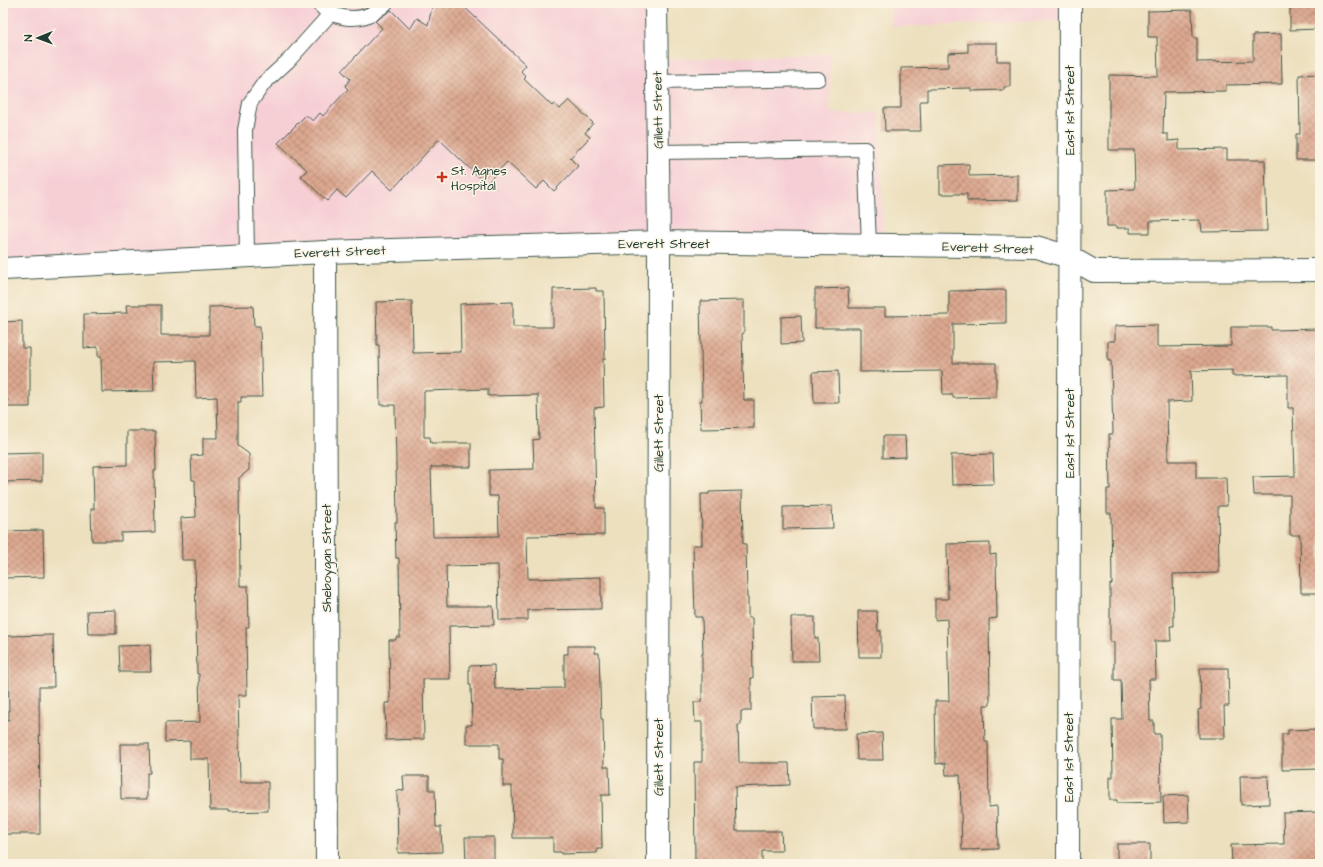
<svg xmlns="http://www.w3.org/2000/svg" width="1323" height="867" viewBox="0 0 1323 867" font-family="'Architects Daughter',sans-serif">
	<defs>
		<pattern id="building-cross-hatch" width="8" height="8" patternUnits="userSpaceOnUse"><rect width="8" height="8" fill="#dda890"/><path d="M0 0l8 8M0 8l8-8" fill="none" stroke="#b38a76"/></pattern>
	</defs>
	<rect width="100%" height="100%" fill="#fcf5e5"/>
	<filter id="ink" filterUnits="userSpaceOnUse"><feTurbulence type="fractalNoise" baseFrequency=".025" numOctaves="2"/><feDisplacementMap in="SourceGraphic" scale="8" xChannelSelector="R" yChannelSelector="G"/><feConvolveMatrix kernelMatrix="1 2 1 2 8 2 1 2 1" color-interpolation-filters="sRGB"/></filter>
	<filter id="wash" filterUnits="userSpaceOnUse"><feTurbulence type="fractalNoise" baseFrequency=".012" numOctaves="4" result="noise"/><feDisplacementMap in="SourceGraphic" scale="16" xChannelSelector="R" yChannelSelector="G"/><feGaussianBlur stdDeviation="0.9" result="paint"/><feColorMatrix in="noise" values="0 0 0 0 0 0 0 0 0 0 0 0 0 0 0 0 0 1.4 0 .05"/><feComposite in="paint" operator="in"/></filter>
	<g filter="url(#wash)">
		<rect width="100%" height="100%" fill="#ede0bf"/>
		<path fill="#f6cfd5" d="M3,3H656L657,60L830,54V113H880L883,244L3,269Z
			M890,3H1070V20L892,27Z"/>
		<g id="blocks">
			<path fill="url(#building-cross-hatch)" fill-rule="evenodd" d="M433,3H460L526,65L521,71L526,77L524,79L552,106L554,104L560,109L569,100L593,123L585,133L590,137L570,158L578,166L554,191L544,181L536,189L507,162L486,184L439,139L392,190L372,171L346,198L337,190L327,201L301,176L307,170L278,143L306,115L313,121L320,113L323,116L348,89L345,86L350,79L342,71L382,28L375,21L391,10L410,29L417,18L428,25Z
				M1290,3H1320V29L1290,30Z
				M1192,10L1193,38H1197V62L1253,61V35L1281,34L1282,84L1226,85V91L1164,92L1163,134H1168V141L1179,140V150L1227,149V160H1265L1267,231L1202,232L1201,223H1199V220L1150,221V233H1130V228H1117V226H1107V190L1135,189L1134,150H1109V75L1158,76L1157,37H1148V11Z
				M968,43H997V61H1010V87H1004V90L971,91V88L927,89V101H920L921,131H885L884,108H901V68L948,67V53L968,52Z
				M1320,74V160H1296V134H1300L1299,75Z
				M969,164V176L1018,175V200L967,201V194H940V165Z
				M596,288V291H604L605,359H603L604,407L594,408L596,508H604V535L527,536L528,579L601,577V609L528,610V620H499L498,565L446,566L447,606H493L494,625L449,626L450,679H423L424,739L386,740L385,703H390L389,640H396V637H400L399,558H396L395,522H397L395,405H380L379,345H377L376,302L412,301L413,353L461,352L460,304L513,302V327H553V289ZM488,389V396L538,395L539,439L533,440L534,469L489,470V496H498L499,536L433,537L431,467H471V443H431L430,437H424V391Z
				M848,288L849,308H885V316L949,315V291L1006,290V323L953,324V363H996V397L953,398V395H943L942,371L860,372V328H815V289Z
				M744,300V333L742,334L744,400H754V428L701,429L700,401H702L700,301Z
				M126,305H161V335H209V307L253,306L254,326H260L262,397H241V402H238V446L249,454V470L239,478L240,586H248L249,627H246L247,695H238L240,782H268V811L229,812V810H210L209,759H190V741L165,742V723L200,722L199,674H197L195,560H182L181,518L196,517L195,480H192L191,456L203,455V438H218L217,397L196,398L195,361L153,362L154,391L102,392L101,357H98V347L84,348V314L127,313Z
				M801,316L802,343L781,344V317Z
				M22,321V348H30V407H8V400H5V383H3V322Z
				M1157,325V347L1231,346V327H1271V330L1320,329V593H1301L1300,535H1290V495H1254L1253,477L1295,476L1293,408H1288V375L1232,376V370L1191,371L1192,401L1167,402L1168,461H1196V478H1226L1227,506H1218L1219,573L1173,574L1174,626H1170L1171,641H1155L1156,679H1149L1150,721H1154V734H1160L1161,802L1117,803V800H1110V777H1113L1112,719H1122L1121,680H1114V642H1110V584H1112L1111,513H1107V489H1110L1109,434H1113L1111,361H1108V341H1115V326Z
				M838,371L839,403H814L813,372Z
				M127,431H155L156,471H154L155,532L121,533V541H92L91,509H94L93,466L127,465Z
				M883,436H905L906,457L883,458Z
				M42,452V481L3,482V453Z
				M993,454L994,484L952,485L951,455Z
				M742,491L743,544H746L747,598H748V618H752L753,678H751V711H741V725H738L739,763H789L790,785L735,787L736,831H781L782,851H762V864H695L694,762H702V722H695L694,702H701V699H702V654H703L702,617H695L693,545H702L701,494H709V492Z
				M832,506L833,528L783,529V507Z
				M43,530L44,577L3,578V531Z
				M990,543V555L996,554L997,618L989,619L990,705H984L985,742H988L989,807L997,806L998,849L962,850L960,775H946L945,763L936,764L935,701H949L947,619L935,620V599H948L947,544Z
				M116,610V634H88L87,611Z
				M858,611H877L878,631H881V657H859Z
				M791,617H815V638H818L819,661H792Z
				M53,635L54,687H39L40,834H3V720H9L8,636Z
				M150,645L151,672H120L119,646Z
				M568,646H595V653H599L601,719H603L604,767H609L610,795H601L602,849H597V853L561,854V852H553V838H513L512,786H503V759H499V744H466V725H472L471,685H469V666L494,665L495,689L564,688V654H568Z
				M1200,668H1228L1229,706H1224L1225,738H1199L1198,710L1201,709Z
				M845,696L846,729H813L812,697Z
				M1320,729V769L1282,770V734H1288V730Z
				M882,733L883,760H857L856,734Z
				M120,744H149L150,773H147V799H121Z
				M403,776H429V790H435L436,827H441L442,852L398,853L397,791L404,790Z
				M1240,776H1268L1269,804L1241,805Z
				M1188,795L1189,822L1164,823L1163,796Z
				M1320,812V864H1232L1231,845L1284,844L1283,813Z
				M465,837H494V864H466Z
				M1117,844H1150V864H1117Z"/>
		</g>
	</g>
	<g filter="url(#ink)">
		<use href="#blocks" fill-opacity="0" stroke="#3e5549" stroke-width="1"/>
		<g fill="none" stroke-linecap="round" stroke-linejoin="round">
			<defs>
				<path id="service" d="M318,3C331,19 358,23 376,11C379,9 383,6 386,3
					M657,82L818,79
					M658,152L865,149L869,244
					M247,256L245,130L250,103L264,83L289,60L331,13"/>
				<path id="minor" d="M656,3L659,242L658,864
					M325,252L327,864
					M3,269L325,252L659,242L1036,247L1069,257L1094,271L1320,270
					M1068,864L1070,3"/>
			</defs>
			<use href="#service" stroke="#3e5549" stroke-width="16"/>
			<use href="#minor" stroke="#3e5549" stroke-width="24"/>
			<use href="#service" stroke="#fff" stroke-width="14"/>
			<use href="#minor" stroke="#fff" stroke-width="22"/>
		</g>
	</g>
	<path fill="#c8321e" stroke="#fcf5e5" stroke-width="1.5" d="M440 171h4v4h4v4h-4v4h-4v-4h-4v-4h4z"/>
	<g text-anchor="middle" stroke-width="3" stroke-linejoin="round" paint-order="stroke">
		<g font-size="13" fill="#1f3d34" stroke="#fcf5e5">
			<text transform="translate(657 110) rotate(-91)" y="5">Gillett Street</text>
			<text transform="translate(1069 110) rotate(-90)" y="5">East 1st Street</text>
			<text x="664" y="248">Everett Street</text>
			<text transform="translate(988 247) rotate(2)" y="5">Everett Street</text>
			<text transform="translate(340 251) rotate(-2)" y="5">Everett Street</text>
			<text transform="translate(658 433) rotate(-90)" y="5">Gillett Street</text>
			<text transform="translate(1069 433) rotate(-90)" y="5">East 1st Street</text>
			<text transform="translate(326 558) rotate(-90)" y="5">Sheboygan Street</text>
			<text transform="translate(658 757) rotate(-90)" y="5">Gillett Street</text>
			<text transform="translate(1068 757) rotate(-90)" y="5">East 1st Street</text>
		</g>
		<g font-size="13" fill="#1f3d34" stroke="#fcf5e5" text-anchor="start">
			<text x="451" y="175">St. Agnes<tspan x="451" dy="15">Hospital</tspan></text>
		</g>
	</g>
	<rect width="1323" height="867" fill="none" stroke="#fcf5e5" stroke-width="16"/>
	<g transform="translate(38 38) rotate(269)" stroke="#fcf5e5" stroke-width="3" paint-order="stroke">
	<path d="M0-3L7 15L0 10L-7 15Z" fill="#1f3d34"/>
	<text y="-6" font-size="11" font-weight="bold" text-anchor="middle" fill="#1f3d34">N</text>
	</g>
</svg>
